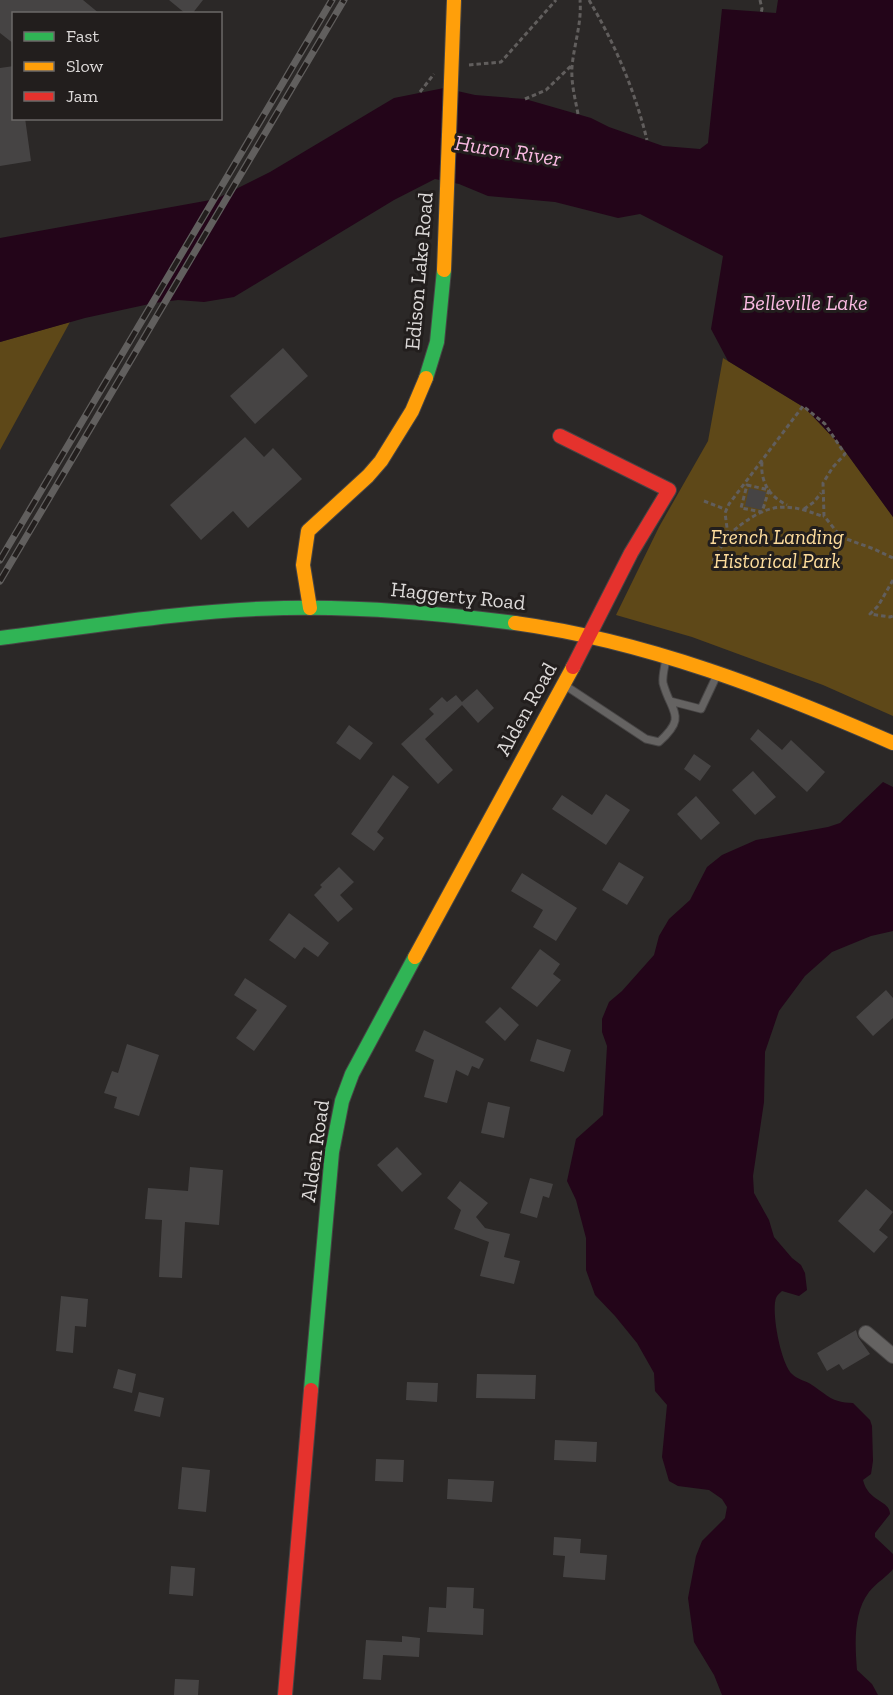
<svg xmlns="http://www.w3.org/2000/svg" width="893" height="1695" viewBox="0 0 893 1695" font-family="'Zilla Slab',serif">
	<rect width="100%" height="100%" fill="#2b2827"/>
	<path fill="#5e4818" d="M70,322L0,450V342Z
		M723,358L805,408L842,447L893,517V716L823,685L692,637L616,615L659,527L708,441Z"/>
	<path fill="#230519" d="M778,0H893V517L842,447L805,408L728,361L711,329L723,256L640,214L618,218L555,202L488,196L459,184L435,179L394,200L234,297L204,302L178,300L154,303L85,318L0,342V238L216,199L270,172L394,98L444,88L475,95L525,99L591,118L609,127L663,146L700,149L708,143L722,9L776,13Z
		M883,782L893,787V931L871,936L832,952L805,976L779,1011L765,1052L764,1102L753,1176L754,1193L769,1220L774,1237L792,1258L801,1265L805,1273L807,1290L799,1296L782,1291C779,1294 778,1294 776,1298C771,1312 781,1364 792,1374C798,1380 805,1380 812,1385C829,1396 830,1402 853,1403L870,1420L872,1426L873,1461L871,1474L863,1480C868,1502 890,1500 890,1514L875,1533V1537L893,1554V1569C889,1575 876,1583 869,1592C853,1613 855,1645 857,1670L872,1684L878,1695H722L714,1675L694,1642L688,1598L696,1556L702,1541L725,1518L727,1507L722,1499L709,1490L678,1486L669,1481L662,1457L667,1405L655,1391L654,1373L637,1343L615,1316L595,1295L586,1270V1238L576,1200L567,1181L576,1139L603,1115L607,1046L602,1032V1019L609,1002L622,991L654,955L659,936L669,919L690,900L707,867L722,855L756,840L828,827L840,823Z"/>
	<path fill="#464444" d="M0,0H83L100,14H14V44L0,33Z
		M169,0H203L192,14H186Z
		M14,66V118H25L31,161L0,166V68Z
		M283,348L308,376L255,424L230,396Z
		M245,437L264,457L273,448L302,479L248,528L233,511L201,540L170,505Z
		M749,488L766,492L762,510L745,506Z
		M477,689L494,708L478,723L462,705L425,739L453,770L438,784L401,744L434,714L429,709L442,697L447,702L456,695L462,702Z
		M349,725L373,743L360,760L336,743Z
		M758,729L782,750L791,740L825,772L807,792L750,739Z
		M694,754L711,766L700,781L684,769Z
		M753,771L776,797L755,815L732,790Z
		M393,775L409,787L377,832L384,838L374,851L351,834Z
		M606,794L630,810L606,845L552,809L562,795L592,815Z
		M696,796L720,823L701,840L677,814Z
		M619,862L644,877L627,905L602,890Z
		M339,867L354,882L340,895L353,909L338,922L314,895L322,887L320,885Z
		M522,873L577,908L556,941L533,927L543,910L511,891Z
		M289,913L329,943L318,957L304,947L295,959L269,940Z
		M540,949L560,964L553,974L561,980L537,1007L511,988Z
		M245,978L287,1006L254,1051L236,1038L257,1010L234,995Z
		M886,990L893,998V1018L873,1036L856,1017Z
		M500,1007L519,1025L505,1041L485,1022Z
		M424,1030L484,1059L479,1069L472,1066L468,1076L456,1070L447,1103L424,1097L434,1060L415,1051Z
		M537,1039L571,1050L564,1072L530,1061Z
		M127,1044L159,1055L139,1116L114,1108L117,1097L104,1093L112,1071L118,1073Z
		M488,1102L510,1107L504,1138L481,1133Z
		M397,1147L422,1174L402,1192L377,1165Z
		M190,1167L223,1170L219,1225L185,1222L182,1278L159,1277L162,1220L145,1219L148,1188L188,1191Z
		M530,1178L553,1184L549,1198L543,1196L537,1218L520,1213Z
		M460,1181L488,1203L476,1217L485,1228L510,1234L504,1257L520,1261L514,1284L480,1276L489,1242L454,1229L461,1210L447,1198Z
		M866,1189L893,1212L879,1230L888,1237L874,1253L838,1221Z
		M61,1296L88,1299L86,1327L75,1326L73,1353L56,1351Z
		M856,1330L858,1337L870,1354L843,1370L839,1364L827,1371L817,1353Z
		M118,1369L136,1374L132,1393L113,1388Z
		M477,1374L536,1375L535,1399L476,1398Z
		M407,1382L438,1383L437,1402L406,1400Z
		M139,1392L164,1398L160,1417L134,1411Z
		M555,1440L597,1442L596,1462L554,1460Z
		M376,1459L404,1460L403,1482L375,1481Z
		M182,1467L210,1470L206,1512L178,1509Z
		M448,1479L494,1481L492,1502L447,1499Z
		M554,1537L581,1539L580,1553L607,1555L605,1580L563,1577L565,1556L553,1555Z
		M171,1566L195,1568L193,1596L169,1594Z
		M447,1587L474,1588L473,1608L484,1609L483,1635L427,1632L429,1607L446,1608Z
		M402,1636L420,1638L419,1657L383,1655L381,1680L363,1679L366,1640L402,1642Z
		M175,1679L199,1680L198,1695H174Z"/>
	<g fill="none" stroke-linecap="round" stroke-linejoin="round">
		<defs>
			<path id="lane" d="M566,686L646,739L659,742C688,716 671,713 663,683C662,676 665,666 666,659
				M670,701L701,709L717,675"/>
			<path id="street" d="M866,1333L893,1356"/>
			<path id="fast" d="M426,378L437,342L444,270
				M0,638C94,626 189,610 284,608C362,606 438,613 515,623
				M311,1390L332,1152L342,1101L352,1074L415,957"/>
			<path id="slow" d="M310,608L303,565L308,531L368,476L381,461L412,411L426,378
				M515,623C646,641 772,690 893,743
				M415,957L573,667"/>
			<path id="jam" d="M560,436L669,490L631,553L573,667
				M285,1695L311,1390"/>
		</defs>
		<use href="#lane" stroke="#474545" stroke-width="9"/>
		<use href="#street" stroke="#474545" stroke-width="16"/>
		<use href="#fast" stroke="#474545" stroke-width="16"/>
		<use href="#slow" stroke="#474545" stroke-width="16"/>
		<use href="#jam" stroke="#474545" stroke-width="16"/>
		<path stroke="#615e5d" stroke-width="3" stroke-dasharray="4.5 3" stroke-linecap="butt" d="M589,0C615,44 635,91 647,140
			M760,0L762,9L761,13
			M469,65L501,62L556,0
			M420,92L434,74
			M525,99L546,90L572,65
			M578,114C575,98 571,83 572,67C574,44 582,23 580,0
			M762,462C760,482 770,497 787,505
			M747,485L769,490L762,512L741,508Z
			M704,501L727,510
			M804,509L814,502L821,493
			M728,535C763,506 780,499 824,517
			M713,561L728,535L725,513L729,504L803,406L825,424L845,454L833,467L823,483L824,516L841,537L874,549L893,558
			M893,580L878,606L870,614L890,617L893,616"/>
		<use href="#lane" stroke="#656362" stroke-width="7"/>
		<use href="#street" stroke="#656362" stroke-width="14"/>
		<use href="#fast" stroke="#30b455" stroke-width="14"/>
		<use href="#slow" stroke="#ff9f0a" stroke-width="14"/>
		<use href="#jam" stroke="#e5322d" stroke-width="14"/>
		<defs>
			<path id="rail" d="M0,560L332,0
				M0,581L344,0"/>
		</defs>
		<use href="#rail" stroke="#615f5e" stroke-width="7"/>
		<use href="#rail" stroke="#221e1d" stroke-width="4.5" stroke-dasharray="14" stroke-linecap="butt"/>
		<defs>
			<path id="slow-bridge" d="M444,270L454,0"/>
		</defs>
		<use href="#slow-bridge" stroke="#474545" stroke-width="16" stroke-linecap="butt"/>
		<use href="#slow-bridge" stroke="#ff9f0a" stroke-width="14"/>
	</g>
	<g text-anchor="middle" stroke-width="6" stroke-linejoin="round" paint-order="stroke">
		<g font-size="21" fill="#dcd9d8" stroke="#221e1d">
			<text transform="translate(419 271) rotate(-85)" y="7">Edison Lake Road</text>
			<text transform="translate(458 596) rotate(6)" y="7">Haggerty Road</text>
			<text transform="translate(526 709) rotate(-61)" y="7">Alden Road</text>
			<text transform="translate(315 1151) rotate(-82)" y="7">Alden Road</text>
		</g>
		<g font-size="21" font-style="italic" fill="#fedd9d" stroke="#221e1d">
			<text x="777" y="544">French Landing<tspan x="777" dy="24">Historical Park</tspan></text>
		</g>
		<g font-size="22" font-style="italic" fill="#f9b9e1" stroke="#221e1d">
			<text transform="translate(508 150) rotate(9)" y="8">Huron River</text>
			<text x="805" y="310">Belleville Lake</text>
		</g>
	</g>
	<rect x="12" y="12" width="210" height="108" fill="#221e1d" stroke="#6c6968" stroke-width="1.5"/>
	<rect x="24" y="32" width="30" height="9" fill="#30b455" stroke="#6c6968" stroke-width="1.5"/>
	<text x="66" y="42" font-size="18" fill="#dcd9d8">Fast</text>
	<rect x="24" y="62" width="30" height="9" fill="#ff9f0a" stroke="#6c6968" stroke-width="1.5"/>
	<text x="66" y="72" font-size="18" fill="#dcd9d8">Slow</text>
	<rect x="24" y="92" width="30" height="9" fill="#e5322d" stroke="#6c6968" stroke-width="1.5"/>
	<text x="66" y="102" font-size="18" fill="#dcd9d8">Jam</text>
</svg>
